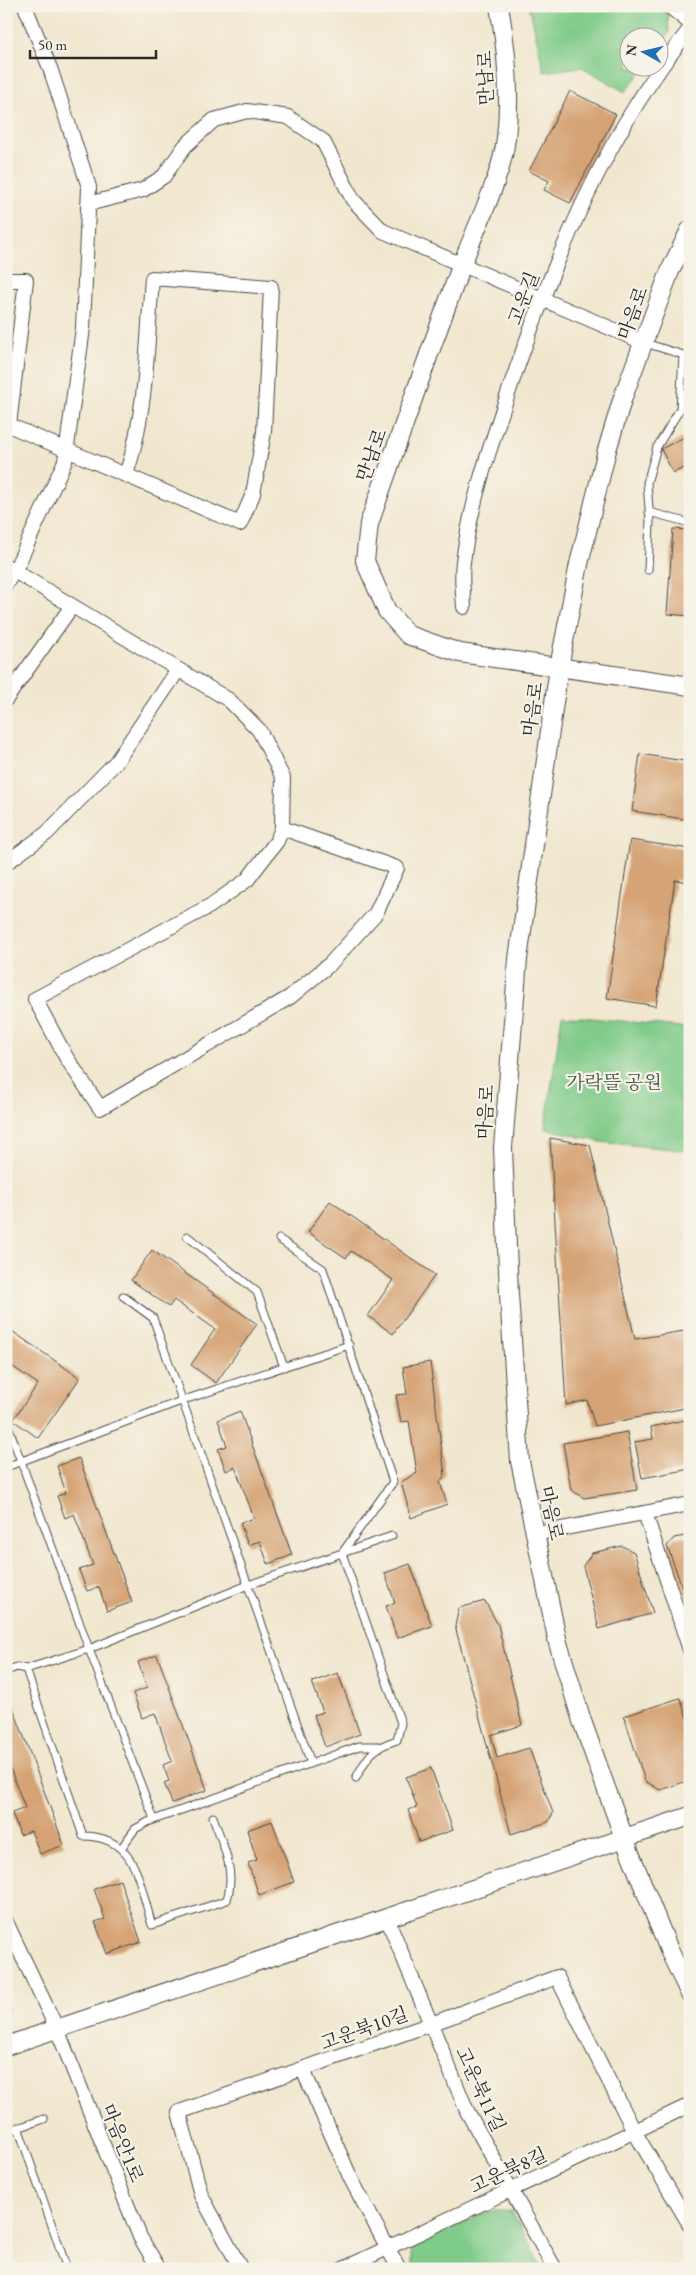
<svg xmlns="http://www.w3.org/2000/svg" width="696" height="2275" viewBox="0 0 696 2275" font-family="'EB Garamond','Noto Serif KR',serif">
	<rect width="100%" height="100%" fill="#f7f3e8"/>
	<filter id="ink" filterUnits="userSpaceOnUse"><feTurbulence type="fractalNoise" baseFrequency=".02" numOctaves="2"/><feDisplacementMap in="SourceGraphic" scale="10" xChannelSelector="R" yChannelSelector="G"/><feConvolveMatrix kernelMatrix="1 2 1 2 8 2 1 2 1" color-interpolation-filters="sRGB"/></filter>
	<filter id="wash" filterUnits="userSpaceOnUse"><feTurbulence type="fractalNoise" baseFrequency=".0096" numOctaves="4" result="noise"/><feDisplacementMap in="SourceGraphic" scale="20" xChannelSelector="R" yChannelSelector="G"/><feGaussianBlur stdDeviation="1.12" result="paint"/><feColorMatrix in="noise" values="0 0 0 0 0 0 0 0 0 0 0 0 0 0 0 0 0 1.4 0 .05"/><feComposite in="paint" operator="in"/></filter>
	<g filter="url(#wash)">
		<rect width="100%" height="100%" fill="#f1e7cf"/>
		<path fill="#7fcb89" stroke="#557b5a" d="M527,6H659L668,14L669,33L659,48L658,38H628V68H644L625,92L582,67L544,72L531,14Z
			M562,1015L690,1028V1151L600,1142L545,1128Z
			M489,2211H512L542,2269H414L412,2265V2245Z"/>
		<g id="blocks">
			<path fill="#d5a375" d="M570,91L616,114L570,203L544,190L549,181L529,171Z
				M690,434V465L673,473L661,449Z
				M673,529L690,530V616L667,614Z
				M640,754L690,762V820L632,811Z
				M630,840L690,849V882L675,880L656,1006L607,998Z
				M550,1138L590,1145L635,1339L690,1330V1407L595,1426L587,1400L566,1405Z
				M330,1201L435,1275L393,1334L368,1316L393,1280L351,1251L346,1258L308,1232Z
				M152,1250L257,1324L216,1383L191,1365L215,1329L174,1300L169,1307L131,1280Z
				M6,1327L80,1378L38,1438L13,1420L38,1384L6,1362Z
				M430,1362L445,1475L440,1482L447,1504L411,1518L401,1482L417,1473L409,1421L401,1422L396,1395L407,1394L403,1367Z
				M240,1411L292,1555L268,1564L260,1541L248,1545L240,1523L254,1518L235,1467L226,1471L218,1449L227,1446L218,1420Z
				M690,1419V1469L642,1478L635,1442L653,1439L651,1427Z
				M627,1432L637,1490L584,1498L571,1490L563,1443Z
				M79,1458L132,1602L107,1611L99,1587L87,1591L79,1570L93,1565L74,1514L65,1518L57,1496L66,1493L57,1466Z
				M690,1535V1608L667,1546L674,1538Z
				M622,1546L634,1552L653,1613L599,1629L583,1566L592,1553Z
				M410,1564L432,1626L397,1638L386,1606L395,1603L385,1573Z
				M485,1601L498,1625L522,1725L491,1735L497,1758L529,1748L553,1813L548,1822L511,1834L455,1626L459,1608Z
				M157,1655L207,1790L172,1803L164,1783L169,1781L163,1765L172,1761L155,1713L142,1718L133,1693L147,1688L138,1662Z
				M338,1673L360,1734L325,1747L314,1715L323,1712L312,1682Z
				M680,1698L687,1718L690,1717V1780L660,1790L645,1781L624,1716Z
				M11,1702L64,1845L40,1854L31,1831L20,1835L12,1813L25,1808L6,1757V1703Z
				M431,1768L453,1830L419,1842L408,1810L417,1807L406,1777Z
				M272,1821L294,1882L259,1895L248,1863L257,1860L247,1830Z
				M120,1880L141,1942L107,1954L95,1922L105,1919L94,1889Z"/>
		</g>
	</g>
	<g filter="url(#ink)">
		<use href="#blocks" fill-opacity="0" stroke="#494744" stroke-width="1"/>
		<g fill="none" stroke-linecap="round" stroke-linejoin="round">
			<defs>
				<path id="service" d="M645,343L690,357
					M649,512L690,523
					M648,570L650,521L647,483L657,447L680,409L683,355
					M187,1236L257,1292L284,1367
					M279,1239L323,1269L393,1482L342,1553
					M123,1296L153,1318L311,1763
					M6,1420L89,1649L154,1819
					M6,1467L181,1401L349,1345
					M342,1553L401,1723L397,1740C372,1748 368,1755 356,1778
					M26,1669L83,1836C137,1836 139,1883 152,1925L227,1900C236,1870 223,1845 213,1817
					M6,1671L17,1667L26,1669L89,1649L248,1585L392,1536
					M122,1847L135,1829L148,1822L359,1746H378
					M6,2011L7,2013
					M18,2127L67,2269
					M6,2132L44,2119"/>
				<path id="minor" d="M669,6L690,23
					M88,204L143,190L164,176L185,146L214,120L247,111L288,117L323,141L353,200L383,231L645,343
					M6,280H26L9,425
					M6,424L240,524L253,494L264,432L271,287L152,278C147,344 147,412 126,475
					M6,566L229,700L259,730L283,778L282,828L397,868L376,913L330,964L290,997L100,1108L66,1057L35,999L210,906L247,880L277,841L282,828
					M6,584L18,564L65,461L83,328L89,187L50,68L25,6
					M464,607C463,593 461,576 463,562C471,499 493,439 513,379C556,256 607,131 690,29
					M6,699L72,606
					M6,863L47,833L116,762L178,670
					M645,1513L690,1650
					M535,1534L690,1504
					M387,1918L467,2111L555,2269
					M6,1922L57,2029L140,2237L159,2269
					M303,2070L351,2179L399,2269
					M241,2269L201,2195L179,2112L431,2024L557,1977L634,2131L690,2225
					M343,2269L690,2105"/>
				<path id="tertiary" d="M499,6C507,50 511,94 506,138C502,177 475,229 461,267C429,352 399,438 369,524L365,561L387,611L408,635L460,653L690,686
					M690,230L670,271L623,397L607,450L579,564L559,667L518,959L503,1148L509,1294L520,1461L558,1643L582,1721L624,1838L669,1950L690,1994
					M6,2046L690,1816"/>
			</defs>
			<use href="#service" stroke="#494744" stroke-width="9"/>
			<use href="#minor" stroke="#494744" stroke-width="16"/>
			<use href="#tertiary" stroke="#494744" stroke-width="20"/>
			<use href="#service" stroke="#fff" stroke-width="7"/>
			<use href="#minor" stroke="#fff" stroke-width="14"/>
			<use href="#tertiary" stroke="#fff" stroke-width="18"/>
		</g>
	</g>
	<g text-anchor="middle" stroke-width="4.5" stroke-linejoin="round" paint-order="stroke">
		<g font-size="19" fill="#2b2b2b" stroke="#f7f3e8">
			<text transform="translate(485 78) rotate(-92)" y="7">만남로</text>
			<text transform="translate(523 298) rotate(-69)" y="7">고운길</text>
			<text transform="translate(632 313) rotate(-70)" y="7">마음로</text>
			<text transform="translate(371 455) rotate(-70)" y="7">만남로</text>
			<text transform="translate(532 709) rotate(-82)" y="7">마음로</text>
			<text transform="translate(485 1112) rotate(-86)" y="7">마음로</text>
			<text transform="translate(552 1513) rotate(78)" y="7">마음로</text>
			<text transform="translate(364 2028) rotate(-20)" y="7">고운북10길</text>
			<text transform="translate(481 2089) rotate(65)" y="7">고운북11길</text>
			<text transform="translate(123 2143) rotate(68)" y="7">마음안1로</text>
			<text transform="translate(508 2170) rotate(-25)" y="7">고운북8길</text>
		</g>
		<g font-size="19" fill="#445b47" stroke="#f7f3e8">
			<text x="614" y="1089">가락뜰 공원</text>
		</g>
	</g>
	<rect width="696" height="2275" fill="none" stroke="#f7f3e8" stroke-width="25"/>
	<g transform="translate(644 52) rotate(278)"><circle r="24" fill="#f7f3e8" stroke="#a5a39c"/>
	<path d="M0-4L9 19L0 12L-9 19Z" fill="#1f6fb2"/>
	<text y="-8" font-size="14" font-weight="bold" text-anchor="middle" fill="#2b2b2b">N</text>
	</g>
	<path d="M30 50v8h126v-8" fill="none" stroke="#2b2b2b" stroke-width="2.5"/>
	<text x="38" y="50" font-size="15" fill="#2b2b2b" stroke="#f7f3e8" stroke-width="4" paint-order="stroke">50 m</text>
</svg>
